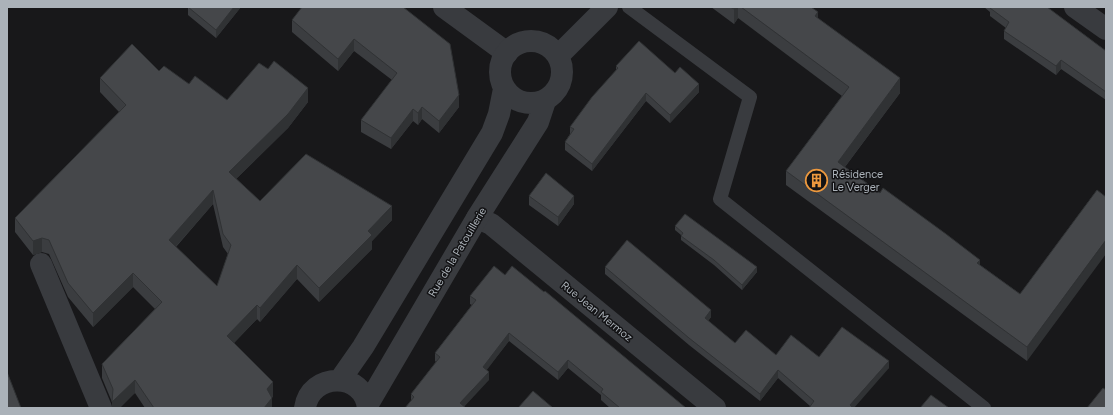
<svg xmlns="http://www.w3.org/2000/svg" width="1113" height="415" viewBox="0 0 1113 415" font-family="Figtree,sans-serif">
	<rect width="100%" height="100%" fill="#18181a"/>
	<g fill="none" stroke-linecap="round" stroke-linejoin="round">
		<path stroke="#393b3f" stroke-width="14" d="M629,7L750,97L720,199L984,408"/>
		<path stroke="#393b3f" stroke-width="22" d="M444,7L507,53
			M1075,7L1106,29
			M477,218L491,224L715,408
			M41,264L101,408"/>
		<path stroke="#393b3f" stroke-width="22" d="M500 72a31 31 0 1 1 62 0a31 31 0 1 1-62 0Z
			M558,56L607,7
			M340,380L363,347L492,133L499,114L504,89
			M368,404L477,218L538,122L545,101
			M305,408C310,372 364,371 368,408"/>
	</g>
	<path fill="#3b3d40" fill-rule="evenodd" d="M188,7H241L216,38L188,15Z
		M403,7L459,107L439,133L422,119L418,125L413,121L391,149L361,132V120L392,80L354,51L338,71L292,32V20Z
		M711,7H811L818,18L900,93L845,167L1020,294L1097,190L1027,361L786,185V171L842,96L738,18L734,24Z
		M984,7H1047L1106,51V100L1061,69L1056,75L1004,39V31L1006,28L990,16V12Z
		M616,66L675,73L699,92L670,123L646,101L592,171L565,150V142L570,134V127L616,71Z
		M159,71L227,100L308,102L288,128L236,179L260,201L392,220L372,241V249L319,302L297,279L260,322L257,319L234,343L273,396L272,398V408H145L135,393L112,408V402L102,378V364L155,309L133,287L93,327L68,297L49,254L42,252L33,255L15,232V218L119,112L100,92V78ZM213,204L223,247L228,254L217,286L176,247Z
		M529,196L574,204L558,226L529,205Z
		M675,226L757,272L742,290L714,265L681,240V235L675,230Z
		M605,267L711,317L708,321L735,343L776,355L819,357L889,368L810,406L778,378L760,401L689,345L605,274Z
		M505,275L544,292L686,408H610L601,400V395L568,368L558,380L509,341L486,370L489,380L411,400V394L436,362L435,361V353L472,305L470,304V296Z"/>
	<path fill="#303234" d="M234,7H241L216,38V30Z
		M735,7H738V18L734,24V9Z
		M818,12V26L815,16Z
		M354,39V51L338,71V59Z
		M1061,60V69L1056,75V66Z
		M900,78V93L838,176V162Z
		M699,84V92L670,123V115Z
		M308,88V102L288,128L229,186V172Z
		M646,93V101L592,171V164Z
		M459,95V107L439,133V121Z
		M422,107V119L418,125V113Z
		M413,109V121L391,149V138Z
		M213,190V204L169,254V240Z
		M574,196V204L558,226V217Z
		M392,206V220L372,241V249L319,302V288L368,231Z
		M42,238V252L33,255V241Z
		M1106,240V254L1027,361V347Z
		M980,260V274L977,263Z
		M297,265V279L260,322V308Z
		M757,267V272L742,290V285Z
		M133,273V287L93,327V313Z
		M257,305V319L227,350V336Z
		M711,310V317L705,325V318Z
		M509,333V341L483,375V367Z
		M568,360V368L558,380V372Z
		M889,361V368L854,408H850V405Z
		M778,370V378L760,401V394Z
		M489,372V380L463,408L460,403Z
		M135,380V393L120,408H112V402Z
		M273,382V396L267,403V389Z
		M272,398V408H264Z"/>
	<path fill="#45474a" stroke="#303234" fill-rule="evenodd" d="M188,7H234L216,30Z
		M302,7H403L450,44L459,95L439,121L422,107L418,113L413,109L391,138L361,120L397,73L354,39L338,59L292,20Z
		M730,7H735L734,9Z
		M741,7H811L818,12L815,16L900,78L838,162L880,193L883,188L946,234L980,260L977,263L1020,294L1097,190L1106,197V240L1027,347L786,171L849,87Z
		M991,7H1047L1106,51V92L1061,60L1056,66L1004,31L1009,22L990,8Z
		M639,41L675,73L680,67L699,84L670,115L646,93L592,164L565,142L574,129L570,127L592,97L618,68L616,66Z
		M132,44L159,71L164,66L189,84L195,76L227,100L259,63L268,69L274,61L308,88L288,114L229,172L260,201L306,154L392,206L368,231L372,235L319,288L297,265L260,308L257,305L227,336L273,382L267,389L272,398L264,408H154L135,380L112,402L113,389L102,364L162,302L133,273L93,313L68,283L49,240L42,238L33,241L15,218L126,105L100,78ZM213,190L223,234L231,245L217,286L169,240Z
		M546,173L574,196L558,217L529,196Z
		M685,214L757,267L742,285L714,260L681,236L683,233L675,226Z
		M627,240L711,310L705,318L735,343L746,330L776,355L791,335L819,357L842,327L889,361L850,405L853,408H809L814,401L778,370L760,394L689,338L605,267Z
		M494,266L505,275L512,266L544,292L545,291L686,408H620L601,392L603,389L568,360L558,372L509,333L483,367L489,372L460,403L466,408H405L414,397L411,394L440,357L435,353L476,300L470,296Z
		M7,372L21,408H7Z
		M1103,388L1106,390V408H1087Z
		M533,391L553,408H518Z
		M931,395L949,408H920Z"/>
	<defs>
		<symbol id="building-ring" viewBox="-11 -11 22 22"><circle r="9.5" fill="#131315" stroke="#ec983e" stroke-width="1.5"/><path d="M-4-6H4V6H1V3H-1V6H-4ZM-2.5-4.3h1.7v1.8h-1.7ZM.8-4.3h1.7v1.8H.8ZM-2.5-1h1.7V.8h-1.7ZM.8-1h1.7V.8H.8Z" fill="#ec983e"/></symbol>
	</defs>
	<g fill-rule="evenodd">
		<use href="#building-ring" x="804" y="168" width="25" height="25"/>
	</g>
	<g text-anchor="middle" stroke-width="3" stroke-linejoin="round" paint-order="stroke">
		<g font-size="11" fill="#abb2b9" stroke="#131315" text-anchor="start">
			<text x="832" y="178">Résidence<tspan x="832" dy="13">Le Verger</tspan></text>
		</g>
		<g font-size="11" fill="#abb2b9" stroke="#131315">
			<text transform="translate(457 252) rotate(-59)" y="4">Rue de la Patouillerie</text>
			<text transform="translate(597 311) rotate(39)" y="4">Rue Jean Mermoz</text>
		</g>
	</g>
	<rect width="1113" height="415" fill="none" stroke="#abb2b9" stroke-width="16"/>
</svg>
